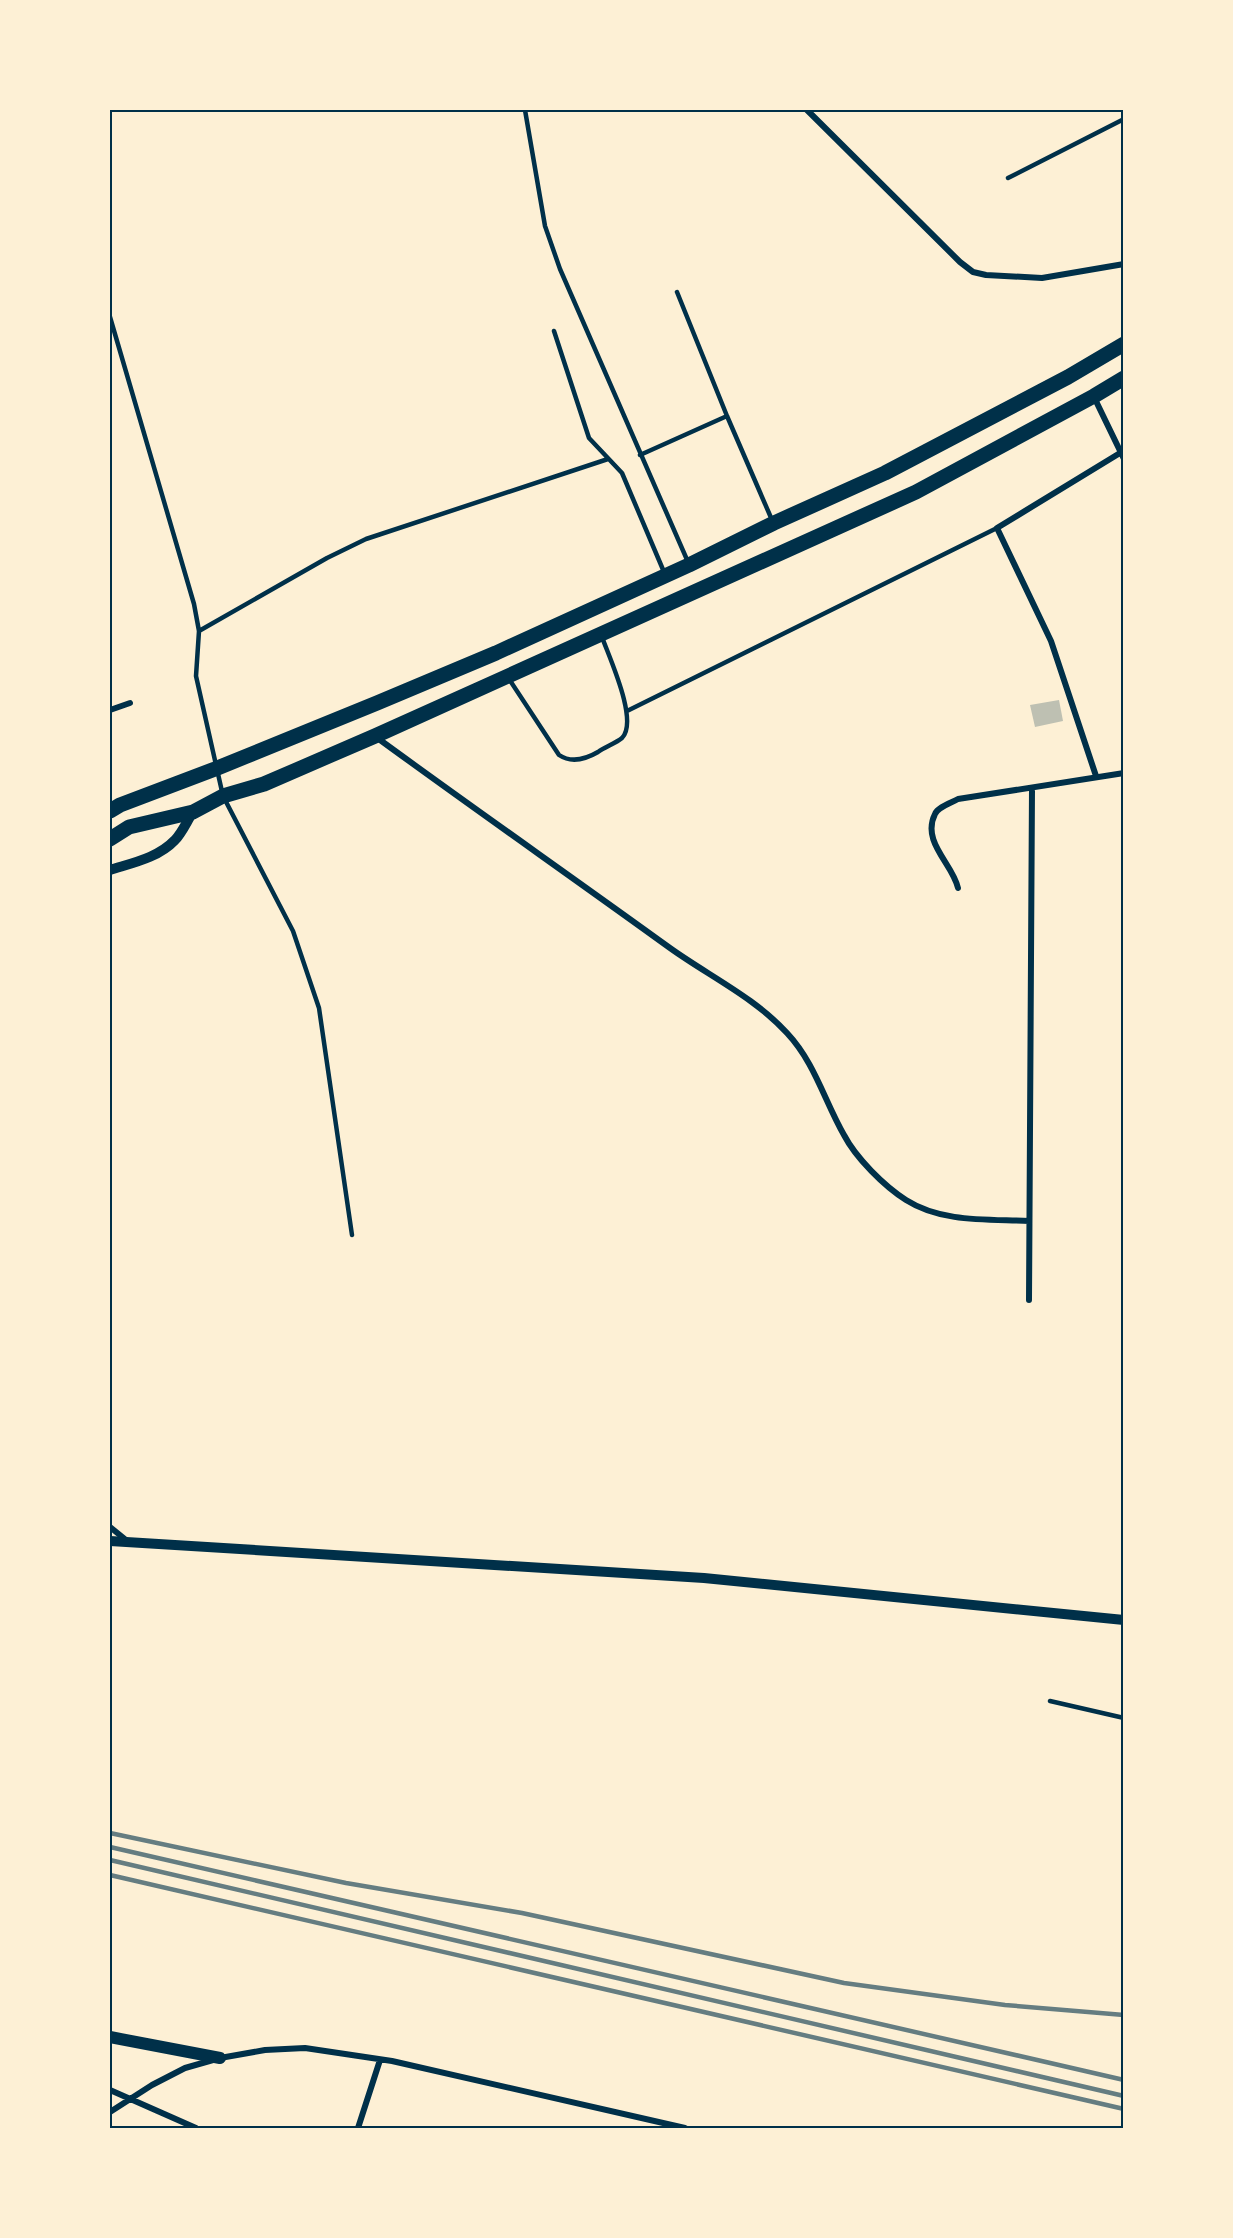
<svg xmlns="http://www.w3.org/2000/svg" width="1233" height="2238" viewBox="0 0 1233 2238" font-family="'Zilla Slab',serif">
	<rect width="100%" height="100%" fill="#fdf0d5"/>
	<path fill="#bec0b2" d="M1059,700L1063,721L1035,727L1030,705Z"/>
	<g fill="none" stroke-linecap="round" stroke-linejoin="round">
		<path stroke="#003049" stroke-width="4.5" d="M525,110L545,226L560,269L688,562
			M1008,178L1124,119
			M677,292L727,416L772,520
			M110,317L194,604L199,631L196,676L223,796L293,931L319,1008L352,1235
			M554,331L589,438L622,473L664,572
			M640,455L727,416
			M199,631L327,558L366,539L608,459
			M509,679L559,755C571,763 586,759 598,752C605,747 616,743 622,738C639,721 609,657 602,637
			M627,711L997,528
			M1050,1701L1124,1718"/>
		<path stroke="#003049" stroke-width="6" d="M807,110L960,262L973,272L986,275L1042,278L1124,264
			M1094,397L1124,459
			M110,710L130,703
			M376,737C473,808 572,877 670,948C709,976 754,997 787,1033C815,1063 824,1100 844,1135C856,1158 884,1186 906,1200C942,1223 989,1219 1029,1221
			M1096,776L1051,641L997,528L1120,453
			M958,888C953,864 921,842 935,814C938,807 951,803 958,799L1124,773
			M1029,1300L1032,788
			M110,1527L126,1540
			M110,2090L196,2128
			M110,2112L152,2085L185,2068L220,2058L265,2050L305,2048L392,2061L685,2128
			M358,2128L380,2060"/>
		<path stroke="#003049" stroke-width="10" d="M110,870C132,863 158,858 175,840C182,833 187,821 193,812
			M110,1541L704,1578L1124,1620"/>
		<path stroke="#003049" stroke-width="12" d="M110,2037L220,2058"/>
		<path stroke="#003049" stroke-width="15" d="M110,811L120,805L215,769L377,703L496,653L689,565L774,523L885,473L1068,377L1124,344
			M110,839L129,827L193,812L223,796L264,784L375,736L916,492L1094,396L1124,378"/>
		<path stroke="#657d81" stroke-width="4.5" d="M110,1833L346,1883L522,1913L844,1983L1005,2005L1124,2015
			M110,1847L1124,2080
			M110,1860L1124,2096
			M110,1875L1124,2109"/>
	</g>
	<rect width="1233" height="2238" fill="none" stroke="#fdf0d5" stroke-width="222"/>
	<rect x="111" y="111" width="1011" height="2016" fill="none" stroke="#003049" stroke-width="2"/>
</svg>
